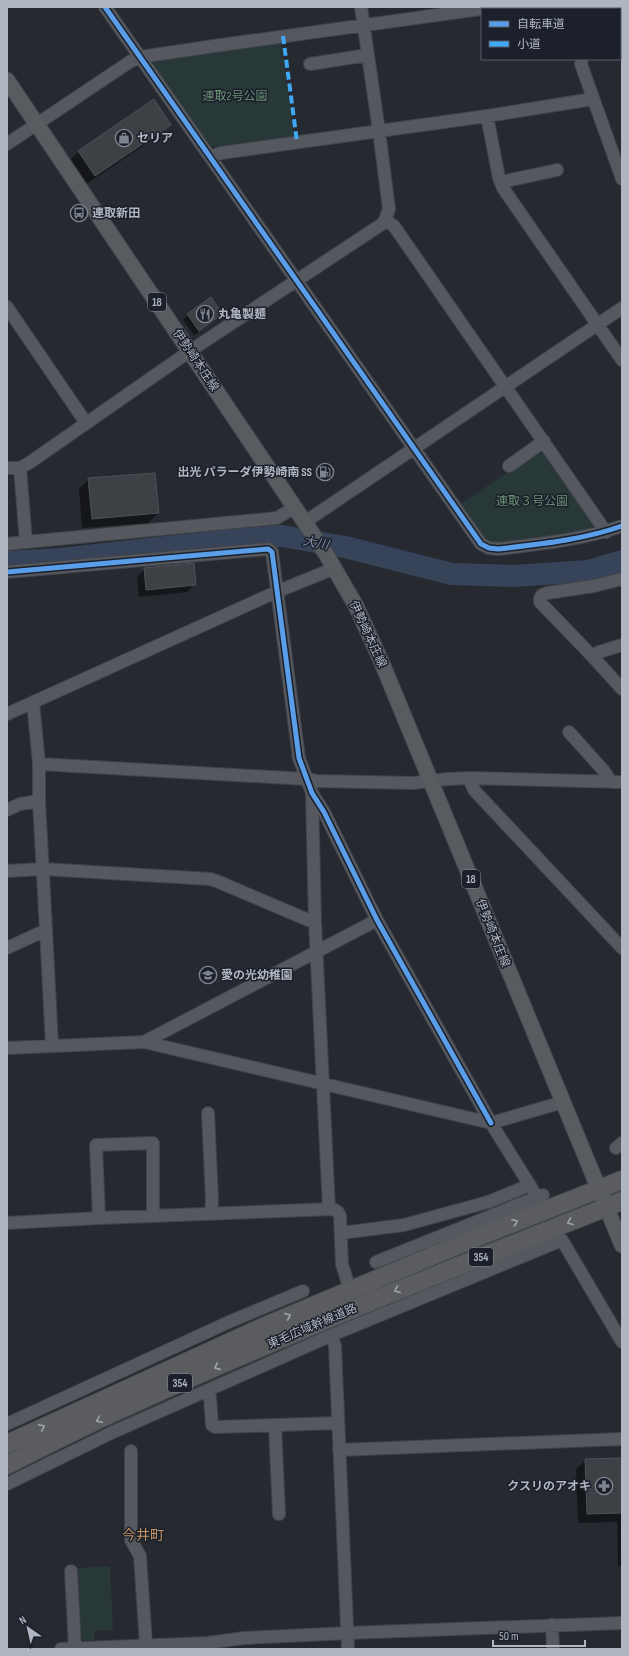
<svg xmlns="http://www.w3.org/2000/svg" width="629" height="1656" viewBox="0 0 629 1656" font-family="'Sofia Sans Condensed','Noto Sans JP',sans-serif">
	<rect width="100%" height="100%" fill="#262a30"/>
	<path fill="#283738" d="M281,41L294,136L215,147L209,144L153,65L157,58Z
		M542,449L594,525L590,529L547,538L491,543L484,541L459,505Z
		M110,1566L113,1630L94,1631V1640L85,1641L81,1638L78,1568Z"/>
	<path fill="#0007" d="M169,125L159,135L85,185L69,161L79,151Z
		M221,314L194,335L183,320L188,315Z
		M89,479L158,513L148,523L82,528L79,489Z
		M145,569L195,584L187,592L139,597L137,577Z
		M622,1459V1566H618L617,1522L578,1523L576,1469L586,1460Z"/>
	<g fill="none" stroke-linecap="round" stroke-linejoin="round">
		<path stroke="#374358" stroke-width="22" d="M7,562L60,559L229,540L282,536L345,547L452,574L514,576L588,571L622,561"/>
	</g>
	<path fill="#3d4045" stroke="#4d5158" d="M154,99L171,125L95,176L78,151Z
		M211,297L222,314L199,331L187,314Z
		M155,473L159,513L92,519L88,478Z
		M194,563L196,585L146,590L144,568Z
		M622,1458V1513L587,1514L585,1459Z"/>
	<g fill="none" stroke-linecap="round" stroke-linejoin="round">
		<defs>
			<path id="minor" d="M105,7L481,544L489,548L498,549C540,544 582,540 622,526
				M592,7L593,9
				M620,46L622,45
				M582,59L581,64L622,179
				M310,64L368,55
				M487,116L499,178L503,188L622,360
				M7,144L131,61L140,57L214,46L495,7
				M210,157L221,153L487,116L593,99
				M501,182L557,170
				M385,220L394,226L606,532
				M7,307L86,423
				M509,466L544,441
				M7,468H20L29,463L190,351L382,224L385,220L389,209L379,131L361,7
				M305,522L622,308
				M26,542L277,518L295,507
				M7,544L26,542L20,468
				M7,572L268,549L272,552L299,758L312,793L324,812L377,920L491,1123L537,1197
				M622,645L599,652L593,657L622,689
				M593,657L540,602V599L542,595L547,593L594,586L622,579
				M7,714L276,592L335,568
				M569,732L604,771L611,782
				M39,764L307,779L317,781L413,783L448,779L469,778L622,782
				M469,778L474,790L622,948
				M312,793L315,922L329,1209
				M7,810L20,804L39,801
				M7,871L43,869L210,879L219,882L308,920L315,922
				M46,930L52,1045
				M7,948L46,930L39,801V764L33,702
				M144,1042L377,920
				M7,1048L144,1042L491,1123L563,1102
				M208,1113L212,1200L211,1214
				M616,1148L622,1143
				M99,1218L96,1145L153,1143V1216
				M7,1223L99,1218L333,1209L338,1212L340,1216L342,1264L352,1297
				M341,1233L404,1225L488,1202L530,1185
				M376,1262L543,1195
				M332,1335L335,1346L348,1649
				M208,1390L210,1397L212,1425L215,1427L338,1423
				M7,1424L229,1322L303,1291
				M275,1426L279,1514
				M339,1450L622,1439
				M131,1451V1540L140,1556L146,1645
				M7,1484L113,1432L208,1390L332,1335L562,1240L622,1342
				M71,1571L75,1649
				M552,1625L553,1649
				M61,1649L207,1643L244,1638L348,1633L622,1623"/>
			<path id="major" d="M7,80L326,554L356,606L382,663L622,1245"/>
			<path id="highway" d="M7,1444L263,1327L480,1236L622,1180
				M7,1465C47,1445 87,1424 128,1406C290,1332 456,1267 622,1201"/>
		</defs>
		<use href="#minor" stroke="#424449" stroke-width="14"/>
		<use href="#major" stroke="#43464d" stroke-width="17"/>
		<use href="#highway" stroke="#42464c" stroke-width="20"/>
		<use href="#minor" stroke="#55585f" stroke-width="12"/>
		<use href="#major" stroke="#585b60" stroke-width="15"/>
		<use href="#highway" stroke="#5a5c60" stroke-width="18"/>
		<path stroke="#3fa9f5" stroke-width="4" stroke-dasharray="8 4" stroke-linecap="butt" d="M283,36L297,142"/>
		<defs>
			<path id="cycleway" d="M105,7L481,544L489,548L498,549C540,544 582,540 622,526
				M7,572L268,549L272,552L299,758L312,793L324,812L377,920L491,1123"/>
		</defs>
		<use href="#cycleway" stroke="#1b202a" stroke-width="8"/>
		<use href="#cycleway" stroke="#5a9eea" stroke-width="5"/>
	</g>
	<defs><path id="oneway-chevron" d="M-2-3.5L2.5 0L-2 3.5" fill="none" stroke-width="1.6" stroke-linecap="round" stroke-linejoin="round"/></defs>
	<g stroke="#9ea4ae">
		<use href="#oneway-chevron" transform="translate(515 1222) rotate(-21)"/>
		<use href="#oneway-chevron" transform="translate(570 1222) rotate(158)"/>
		<use href="#oneway-chevron" transform="translate(397 1290) rotate(157)"/>
		<use href="#oneway-chevron" transform="translate(288 1316) rotate(-23)"/>
		<use href="#oneway-chevron" transform="translate(217 1367) rotate(156)"/>
		<use href="#oneway-chevron" transform="translate(99 1420) rotate(154)"/>
		<use href="#oneway-chevron" transform="translate(42 1427) rotate(-25)"/>
	</g>
	<defs>
		<symbol id="shop-ring" viewBox="-11 -11 22 22"><circle r="9.5" fill="#1b202a" stroke="#7f858f" stroke-width="1.5"/><path d="M-5-2.5h2.3a2.7 3.5 0 0 1 5.4 0H5L5.5 6h-11ZM-1.5-2.5h3a1.5 2.3 0 0 0-3 0Z" fill="#7f858f"/></symbol>
		<symbol id="bus-ring" viewBox="-11 -11 22 22"><circle r="9.5" fill="#1b202a" stroke="#7f858f" stroke-width="1.5"/><path d="M-5-6H5V4H4V6H2V4H-2V6H-4V4H-5ZM-3.5-4V0h7V-4ZM-3.5 1.2v1.5H-2V1.2ZM2 1.2v1.5H3.5V1.2Z" fill="#7f858f"/></symbol>
		<symbol id="restaurant-ring" viewBox="-11 -11 22 22"><circle r="9.5" fill="#1b202a" stroke="#7f858f" stroke-width="1.5"/><path d="M-5-6h1v4h1v-4h1v4h1v-4h1v5L-1.5 .5V6h-2V.5L-5-1ZM5-6V6H3V1.5H1.5Q1.5-4 5-6Z" fill="#7f858f"/></symbol>
		<symbol id="fuel-ring" viewBox="-11 -11 22 22"><circle r="9.5" fill="#1b202a" stroke="#7f858f" stroke-width="1.5"/><path d="M-5.5-6h7V0h2V4h1.3V-2.5L3-4.5l.8-.8L6-3V5H2.5V1h-1V6h-7ZM-4.2-4.7v3.2H.2V-4.7Z" fill="#7f858f"/></symbol>
		<symbol id="school-ring" viewBox="-11 -11 22 22"><circle r="9.5" fill="#1b202a" stroke="#7f858f" stroke-width="1.5"/><path d="M0-5L7-2L0 1L-7-2ZM-4 1L0 2.5L4 1V4Q0 6-4 4Z" fill="#7f858f"/></symbol>
		<symbol id="pharmacy-ring" viewBox="-11 -11 22 22"><circle r="9.5" fill="#1b202a" stroke="#7f858f" stroke-width="1.5"/><path d="M-2-6h4v4h4v4h-4v4h-4v-4h-4v-4h4Z" fill="#7f858f"/></symbol>
	</defs>
	<g fill-rule="evenodd">
		<use href="#shop-ring" x="114" y="128" width="20" height="20"/>
		<use href="#bus-ring" x="69" y="203" width="20" height="20"/>
		<use href="#restaurant-ring" x="195" y="304" width="20" height="20"/>
		<use href="#fuel-ring" x="315" y="462" width="20" height="20"/>
		<use href="#school-ring" x="198" y="965" width="20" height="20"/>
		<use href="#pharmacy-ring" x="594" y="1476" width="20" height="20"/>
	</g>
	<g text-anchor="middle" stroke-width="3" stroke-linejoin="round" paint-order="stroke">
		<g fill="#1b202a" stroke="#838994" stroke-width="1">
			<rect x="148" y="293" width="18" height="18" rx="3"/>
			<rect x="462" y="870" width="18" height="18" rx="3"/>
			<rect x="469" y="1248" width="24" height="18" rx="3"/>
			<rect x="168" y="1374" width="24" height="18" rx="3"/>
		</g>
		<g font-size="11" font-weight="bold" fill="#afb6c2">
			<text x="157" y="306">18</text>
			<text x="471" y="883">18</text>
			<text x="481" y="1261">354</text>
			<text x="180" y="1387">354</text>
		</g>
		<g font-size="12" fill="#6a8f74" stroke="#1b202a">
			<text x="235" y="100">連取2号公園</text>
			<text x="532" y="505">連取３号公園</text>
		</g>
		<g font-size="12" font-weight="bold" fill="#afb6c2" stroke="#1b202a" text-anchor="start">
			<text x="137" y="142">セリア</text>
			<text x="92" y="217">連取新田</text>
			<text x="218" y="318">丸亀製麺</text>
			<text x="312" y="476" text-anchor="end">出光 パラーダ伊勢崎南 SS</text>
			<text x="221" y="979">愛の光幼稚園</text>
			<text x="591" y="1490" text-anchor="end">クスリのアオキ</text>
		</g>
		<g font-size="12" fill="#afb6c2" stroke="#1b202a">
			<text transform="translate(196 360) rotate(56)" y="4">伊勢崎本庄線</text>
			<text transform="translate(368 634) rotate(65)" y="4">伊勢崎本庄線</text>
			<text transform="translate(493 933) rotate(68)" y="4">伊勢崎本庄線</text>
			<text transform="translate(312 1326) rotate(-23)" y="4">東毛広域幹線道路</text>
		</g>
		<g font-size="13" font-style="italic" fill="#7b8ca7" stroke="#1b202a">
			<text transform="translate(316 542) rotate(10)" y="5">大川</text>
		</g>
		<g font-size="14" fill="#c69366" stroke="#1b202a">
			<text x="143" y="1540">今井町</text>
		</g>
	</g>
	<rect width="629" height="1656" fill="none" stroke="#afb6c2" stroke-width="16"/>
	<rect x="481" y="8" width="140" height="52" fill="#1b202a" stroke="#565c67"/>
	<rect x="489" y="21" width="20" height="6" fill="#5a9eea" stroke="#565c67"/>
	<text x="517" y="28" font-size="12" fill="#afb6c2">自転車道</text>
	<rect x="489" y="41" width="20" height="6" fill="#3fa9f5" stroke="#565c67"/>
	<text x="517" y="48" font-size="12" fill="#afb6c2">小道</text>
	<g transform="translate(28 1628) rotate(326)" stroke="#1b202a" stroke-width="3" paint-order="stroke">
	<path d="M0-3L7 15L0 10L-7 15Z" fill="#afb6c2"/>
	<text y="-6" font-size="11" font-weight="bold" text-anchor="middle" fill="#afb6c2">N</text>
	</g>
	<path d="M493 1640v6h92v-6" fill="none" stroke="#afb6c2" stroke-width="2"/>
	<text x="499" y="1640" font-size="12" fill="#afb6c2" stroke="#1b202a" stroke-width="3" paint-order="stroke">50 m</text>
</svg>
